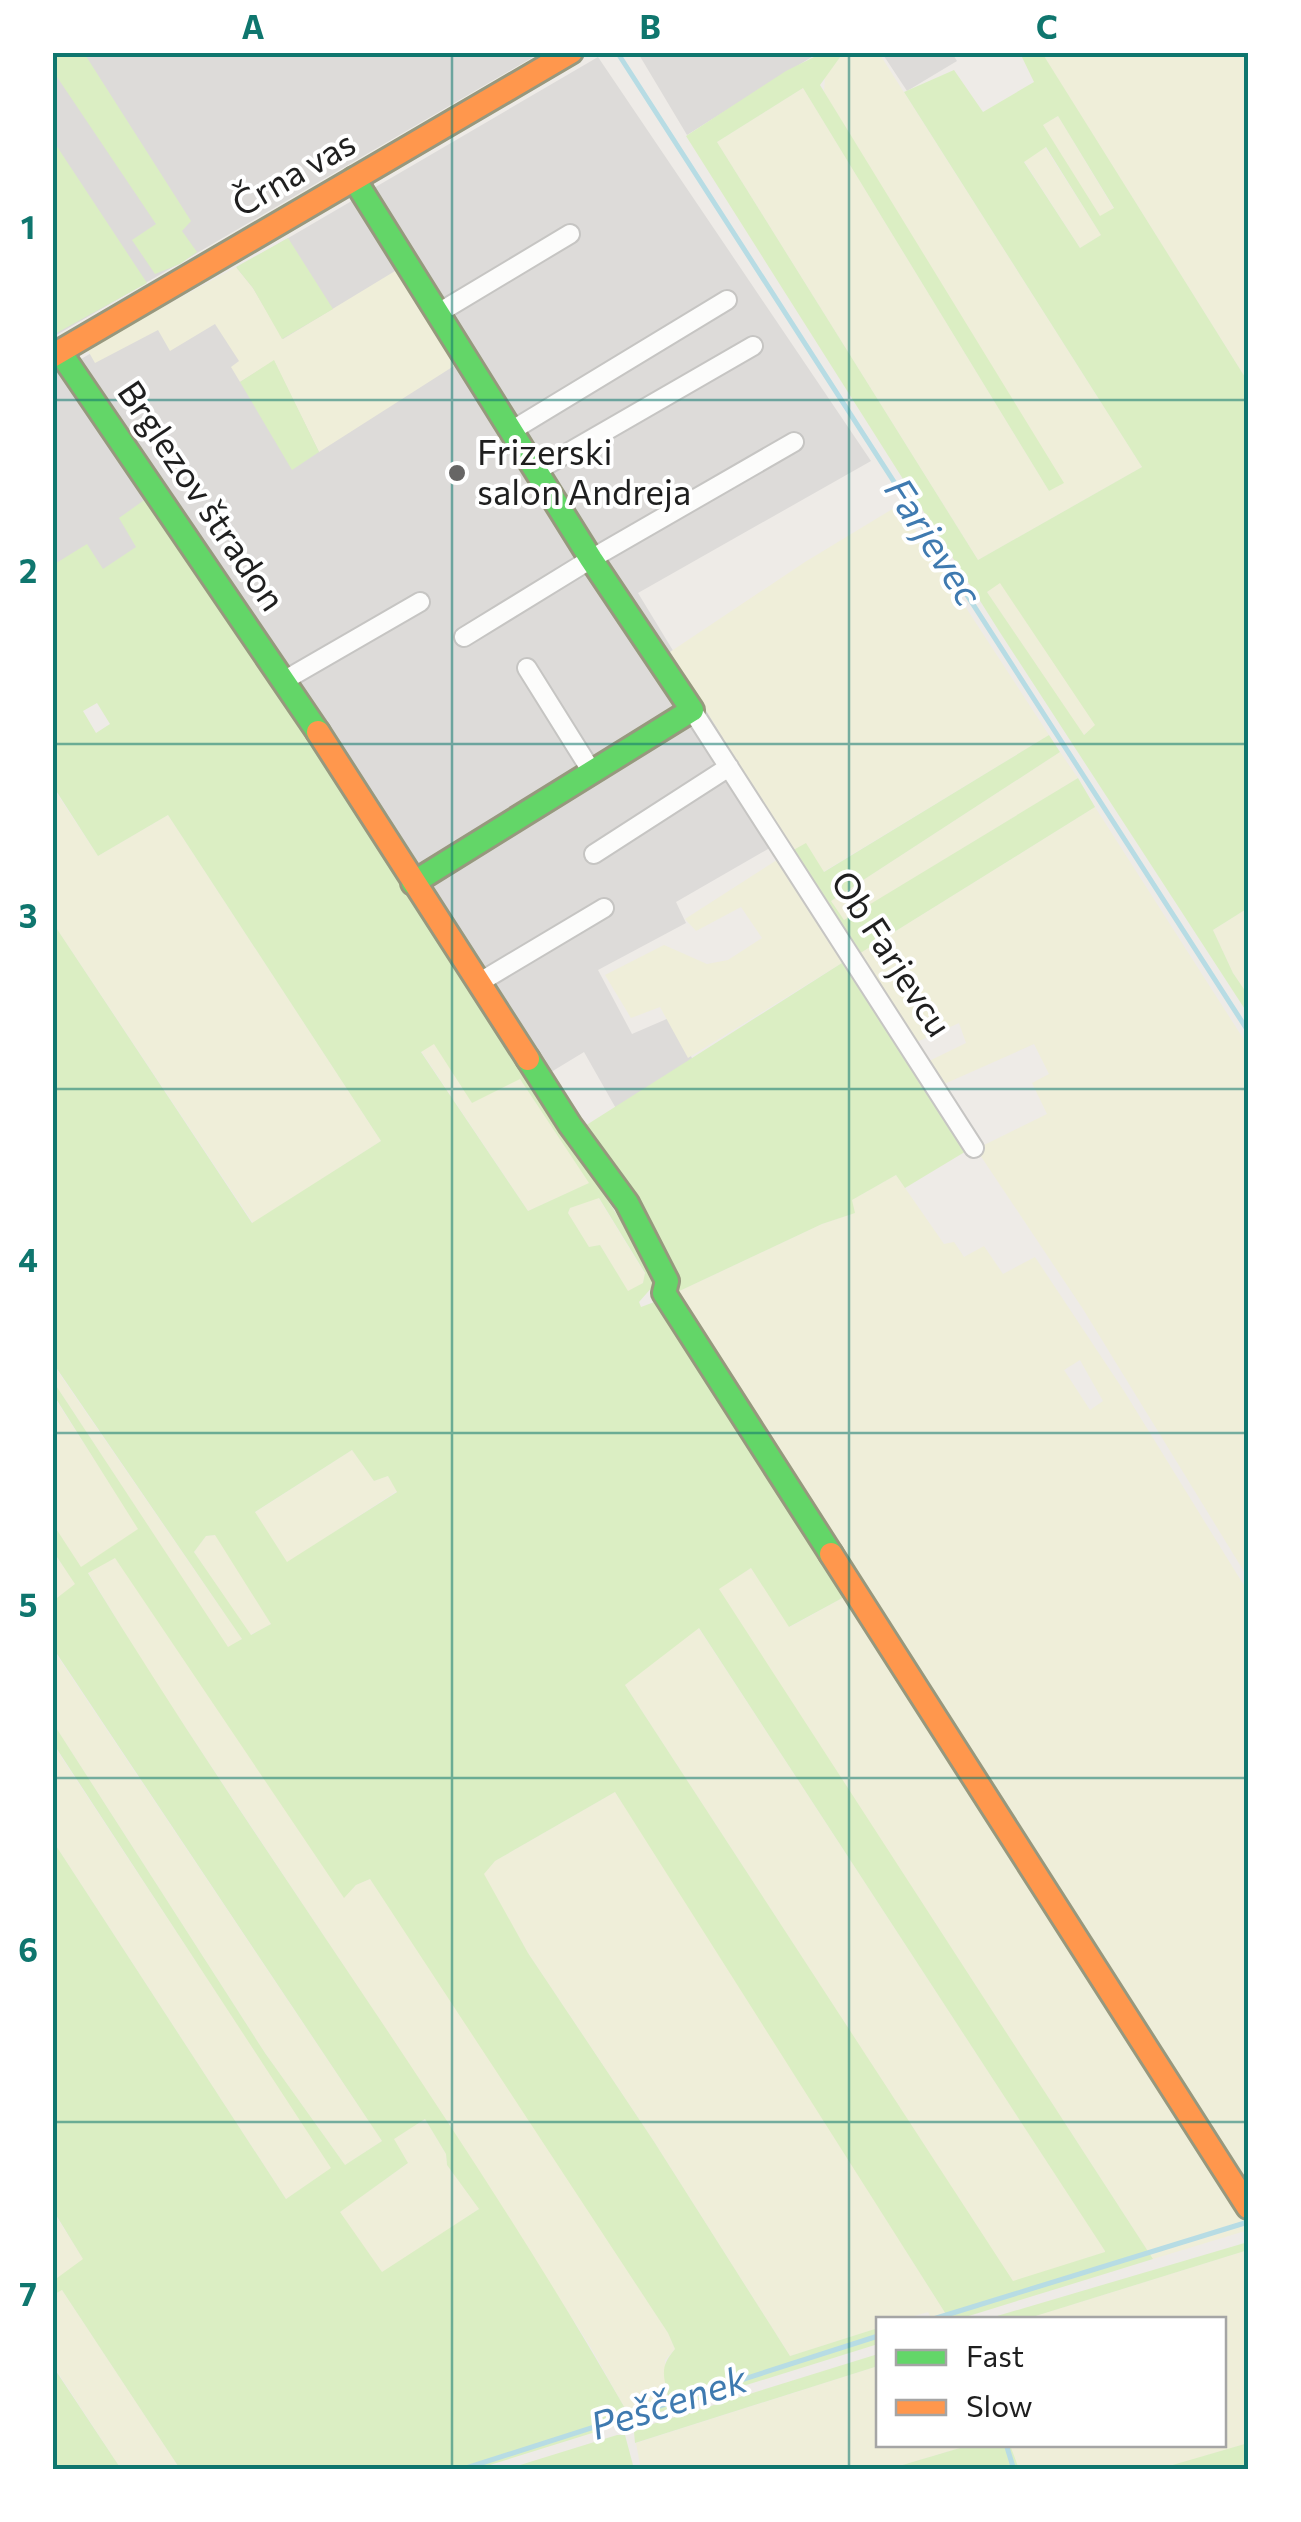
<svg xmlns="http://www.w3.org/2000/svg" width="1301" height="2522" viewBox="0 0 1301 2522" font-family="Commissioner,sans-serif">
	<rect width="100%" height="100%" fill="#eeebe7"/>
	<path fill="#dddbd9" d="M53,52L540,53L53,337Z
		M638,53H818L687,135Z
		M882,53H952L957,61L907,91Z
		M598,57L871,461L638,593L787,838L676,902L686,923L598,970L632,1034L669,1018L696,1065L618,1112L584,1052L533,1083L53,630L52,376Z"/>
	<path fill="#efeed9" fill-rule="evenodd" d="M1049,52L1248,53V382L1043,55Z
		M843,53H879L1142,467L978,560L717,142L803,88L1049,491L1063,483L824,92L825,77Z
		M1058,116L1114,209L1100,217L1043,125Z
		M1045,147L1101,235L1080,248L1024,161Z
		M236,267L253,288L283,339L400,268L457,364L319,452L274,361L240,382L231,367L239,361L215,324L170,351L158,330L95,363L87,349Z
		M899,505L1049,735L823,872L788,853L719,746L723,738L670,652L805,562Z
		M1000,582L1096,726L1083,735L987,592Z
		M1060,752L1078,778L843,921L831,901Z
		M52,786L98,856L168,815L381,1141L253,1223L53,923Z
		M1095,807L1248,1046V1578L1083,1309L976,1149L1047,1114L1032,1083L1049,1074L1034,1044L942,1085L927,1062L966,1043L959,1023L910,1045L854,957Z
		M780,858L845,961L688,1058L660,1007L631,1018L605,975L664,945L707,964L728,960L762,938L741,907L696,931L685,919Z
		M1248,908V995L1233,973L1213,930Z
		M433,1043L520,1079L590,1183L528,1211L421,1051Z
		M896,1175L944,1244L954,1242L964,1257L984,1246L1003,1274L1035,1257L1124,1391L1248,1592V2199L671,1295L822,1224L854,1213L852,1200ZM1080,1360L1103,1401L1090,1410L1064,1370Z
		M598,1197L645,1274L643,1283L628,1292L600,1245L589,1248L568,1213L570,1208Z
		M52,1363L242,1639L228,1648L53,1381Z
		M52,1394L139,1529L81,1568L53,1524Z
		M352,1450L374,1481L388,1476L397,1491L287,1563L254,1513Z
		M216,1535L271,1624L250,1635L194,1552L206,1536Z
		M52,1551L76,1584L53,1601H52Z
		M115,1557L344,1897L356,1885L370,1879L451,1998L668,2333L675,2349L665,2360L668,2395L626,2410L590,2346L387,2031L148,1671L88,1572Z
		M751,1568L790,1627L846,1596L1248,2217L1245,2231L1153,2259L718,1589Z
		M698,1627L1106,2252L1013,2282L625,1685Z
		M52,1648L382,2141L345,2165L265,2053L53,1723Z
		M52,1743L332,2168L286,2199L53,1841Z
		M615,1792L678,1889L949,2319H932L928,2312L904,2319L878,2320V2328L790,2356L653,2140L528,1953L483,1874L495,1861Z
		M425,2119L446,2154L447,2165L479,2209L382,2273L339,2212L407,2164L393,2139Z
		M52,2210L84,2260L53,2281H52Z
		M1248,2250V2443L1159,2470L1019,2469L1010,2445L1224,2444V2320L1026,2319Z
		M62,2290L180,2469H121L53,2365L52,2295Z
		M878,2366V2444L970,2445L889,2469L641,2470L636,2443Z"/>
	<path fill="#dbeec3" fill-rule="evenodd" d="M52,53H84L191,221L182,231L197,252L180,264L155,274L132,240L156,224L53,71Z
		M822,53H843L820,85L1064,483L1049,491L803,88L717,142L978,560L1142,467L904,92L954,70L983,112L1034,82L1020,53H1048L1044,56L1248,382V908L1213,930L1233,973L1248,995V1014L1001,634L686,136L786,71ZM1058,116L1114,208L1100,216L1043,125ZM1046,147L1101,235L1080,248L1024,162ZM1000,583L1095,725L1084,735L987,592Z
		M52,139L147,283L53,335H52Z
		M288,238L333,309L282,339L253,288L236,267Z
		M274,360L319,452L292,470L240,382Z
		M150,496L380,844L651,1268L654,1285L639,1302L641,1307L657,1301L846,1596L789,1627L751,1568L719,1589L1153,2259L959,2319H949L615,1792L495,1861L484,1874L528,1953L653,2140L790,2356L878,2328V2344L477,2469H180L62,2290L53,2295V2281L83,2259L53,2210V1841L286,2199L331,2168L53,1743V1723L265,2053L345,2165L382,2141L53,1648V1601L75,1584L53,1551V1524L81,1567L138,1529L53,1394V1381L228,1647L242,1639L53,1363V923L252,1223L381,1141L168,815L98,856L53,786V565L87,544L103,569L136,547L119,518ZM97,703L110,724L96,733L83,711ZM434,1044L472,1103L520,1079L589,1183L528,1211L421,1052ZM599,1198L645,1273L643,1283L628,1291L600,1245L589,1247L568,1213L570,1208ZM352,1450L374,1481L388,1476L397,1492L287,1562L255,1512ZM215,1535L271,1624L251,1635L194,1552L206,1536ZM115,1558L344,1898L356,1885L370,1879L668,2333L675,2349C660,2366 663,2375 668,2395L626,2410C461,2122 261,1856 88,1573ZM699,1628L1105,2251V2252L1013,2281L625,1685ZM425,2119L446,2154L447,2165L479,2209L382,2272L340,2212L408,2163L394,2139Z
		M1049,735L1060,752L831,901L844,920L1078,778L1095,807L854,957L788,853L806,843L824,872Z
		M845,961L968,1150L905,1188L896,1175L852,1200L855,1213L822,1224L671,1295L577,1131Z
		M1248,2242V2250L1026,2319H987Z
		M878,2354V2366L635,2443L634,2432L646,2426Z
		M52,2365L121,2469H53Z
		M617,2435H625L634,2469H507Z
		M1248,2443V2469H1159Z
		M970,2445H1010L1019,2469H889Z"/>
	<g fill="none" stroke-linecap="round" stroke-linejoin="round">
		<path stroke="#b7dce4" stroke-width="5" d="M617,52L1248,1031
			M930,2320L1248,2222
			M1006,2444L1014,2470
			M460,2470L878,2336"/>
		<defs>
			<path id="street" d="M440,312L570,234
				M511,431L727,300
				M538,470L753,346
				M464,637L591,559L794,442
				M527,668L592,772
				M285,680L420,602
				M692,710L974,1148
				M594,854L729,767
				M480,982L604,908"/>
			<path id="fast" d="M354,179L591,559L692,710L413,883
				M60,352L318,732
				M528,1059L570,1125L627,1203L667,1281L664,1293L831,1554"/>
			<path id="slow" d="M52,356L571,52
				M318,732L528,1059
				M831,1554L1248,2207"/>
		</defs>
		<use href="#street" stroke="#c6c5c3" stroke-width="22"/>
		<use href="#fast" stroke="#97987e" stroke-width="28"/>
		<use href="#slow" stroke="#97987e" stroke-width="28"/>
		<use href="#street" stroke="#fcfcfb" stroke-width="18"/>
		<use href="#fast" stroke="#63d668" stroke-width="22"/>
		<use href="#slow" stroke="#ff974d" stroke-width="22"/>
	</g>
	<path fill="none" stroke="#0f766e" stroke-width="2.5" stroke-opacity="0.55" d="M452,52V2470M849,52V2470M52,400H1248M52,744H1248M52,1089H1248M52,1433H1248M52,1778H1248M52,2122H1248"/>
	<circle fill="#676665" stroke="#fff" stroke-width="4" cx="457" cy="473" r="10"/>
	<g text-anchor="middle" stroke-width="8" stroke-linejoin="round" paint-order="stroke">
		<g font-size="35" fill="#1f1f1f" stroke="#fff">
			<text transform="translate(294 174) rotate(-30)" y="12">Črna vas</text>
			<text transform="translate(201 496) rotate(56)" y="12">Brglezov štradon</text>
			<text transform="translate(891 954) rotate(57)" y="12">Ob Farjevcu</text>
		</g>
		<g font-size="35" fill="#1f1f1f" stroke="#fff" text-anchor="start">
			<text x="477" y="465">Frizerski<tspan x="477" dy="40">salon Andreja</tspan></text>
		</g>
		<g font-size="38" font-style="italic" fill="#3f7ab0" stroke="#fff">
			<text transform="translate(933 542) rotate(57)" y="13">Farjevec</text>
			<text transform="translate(669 2403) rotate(-18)" y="13">Peščenek</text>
		</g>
	</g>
	<rect width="1301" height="2522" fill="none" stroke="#ffffff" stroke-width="110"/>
	<rect x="876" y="2317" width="350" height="130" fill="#ffffff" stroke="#a5a5a5" stroke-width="2.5"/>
	<rect x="896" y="2350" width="50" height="15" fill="#63d668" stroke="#a5a5a5" stroke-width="2.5"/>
	<text x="966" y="2367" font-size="30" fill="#1f1f1f">Fast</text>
	<rect x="896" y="2400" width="50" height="15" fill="#ff974d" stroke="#a5a5a5" stroke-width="2.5"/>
	<text x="966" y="2417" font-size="30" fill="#1f1f1f">Slow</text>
	<rect x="55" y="55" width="1191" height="2412" fill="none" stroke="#0f766e" stroke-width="4"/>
	<g font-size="32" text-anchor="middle" font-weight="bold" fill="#0f766e">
		<text x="253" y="39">A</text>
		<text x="650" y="39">B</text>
		<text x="1047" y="39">C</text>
		<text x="28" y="239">1</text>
		<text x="28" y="583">2</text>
		<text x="28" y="928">3</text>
		<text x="28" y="1272">4</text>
		<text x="28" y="1617">5</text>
		<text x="28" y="1962">6</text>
		<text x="28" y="2306">7</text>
	</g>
</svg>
